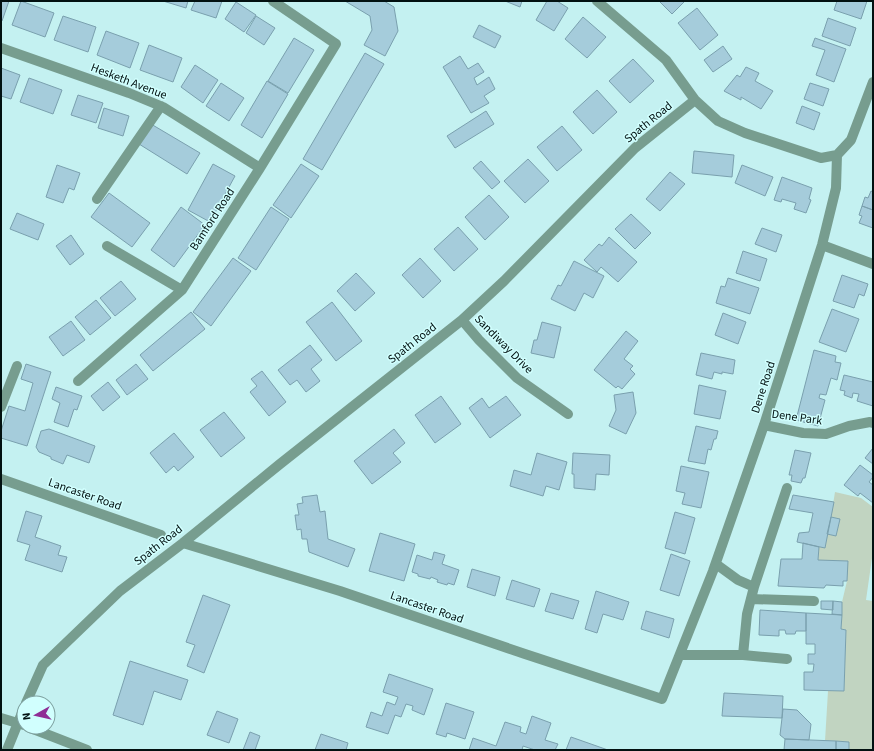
<svg xmlns="http://www.w3.org/2000/svg" width="874" height="751" viewBox="0 0 874 751" font-family="'Source Sans 3',sans-serif">
	<rect width="100%" height="100%" fill="#c4f1f1"/>
	<path fill="#c1d4c1" d="M835,492L861,498L873,507V551L866,600L873,601V750H849V742L825,741L828,691H844L846,630L841,629L842,602L847,581L818,560L819,547L827,534L836,536L840,519L831,517Z"/>
	<path fill="#a5ccdb" stroke="#7aa0ae" d="M1,1H9L2,21H1Z
		M21,1L54,13L45,37L12,25Z
		M163,1H188L186,8Z
		M195,1H222L216,18L191,10Z
		M345,1H384L394,7L398,31L385,56L364,45L372,30L370,16Z
		M505,1H522L520,7Z
		M547,1H557L568,8L554,31L536,20Z
		M659,1H685L672,14Z
		M837,1H867L861,19L834,10Z
		M236,2L256,15L244,32L225,19Z
		M697,8L718,35L700,50L678,23Z
		M63,16L96,27L88,52L54,40Z
		M256,16L275,28L264,45L246,33Z
		M583,17L606,37L587,58L565,39Z
		M828,18L856,28L850,46L822,36Z
		M479,25L501,36L495,48L473,37Z
		M106,31L139,43L130,68L97,55Z
		M294,38L314,50L288,93L268,81Z
		M815,38L846,49L834,82L816,75L825,50L812,46Z
		M149,45L182,58L173,82L140,70Z
		M723,46L732,59L713,72L704,60Z
		M365,53L384,64L322,170L303,159Z
		M460,56L468,69L478,63L484,72L474,78L477,85L489,77L495,89L484,96L489,103L471,113L443,67Z
		M633,59L654,81L630,103L609,81Z
		M195,65L218,80L203,103L181,87Z
		M746,67L759,73L755,81L773,91L761,109L741,97V100L724,91L737,75L740,77Z
		M1,68L20,75L11,99L1,96Z
		M29,78L62,90L53,114L20,102Z
		M267,81L288,94L262,138L241,125Z
		M221,83L244,98L229,121L206,106Z
		M810,83L829,89L823,106L804,99Z
		M597,90L617,112L593,134L573,112Z
		M78,95L103,103L96,123L71,115Z
		M802,106L820,113L814,130L796,123Z
		M104,108L129,116L123,136L98,128Z
		M486,111L494,124L455,148L447,136Z
		M151,124L200,153L187,174L139,144Z
		M562,126L582,150L557,171L537,147Z
		M694,151L734,155L732,177L692,173Z
		M528,159L549,181L525,203L504,181Z
		M481,161L500,182L492,189L473,168Z
		M213,164L235,176L210,222L188,210Z
		M301,164L319,176L291,218L273,205Z
		M57,165L80,173L74,190L69,188L63,203L46,197Z
		M742,165L773,177L765,196L735,183Z
		M670,172L685,184L660,211L646,199Z
		M782,177L812,188L809,199L811,200L806,213L794,209L796,203L782,199L781,202L774,200Z
		M871,191L873,192V210L862,206L865,197L868,198Z
		M109,193L150,223L132,247L91,217Z
		M489,195L509,217L485,240L465,217Z
		M862,206L873,210V228L859,223L862,216L859,215Z
		M181,207L205,225L174,267L151,250Z
		M271,207L289,219L256,270L238,258Z
		M17,213L44,224L38,240L10,229Z
		M631,214L651,233L635,249L615,229Z
		M458,227L478,249L454,271L434,249Z
		M762,228L782,235L776,252L755,244Z
		M71,235L84,254L70,265L56,246Z
		M609,237L637,262L618,282L601,267L597,272L584,260L599,244L602,246Z
		M743,251L767,259L760,281L736,273Z
		M233,258L251,271L211,326L193,312Z
		M420,258L441,281L423,298L402,275Z
		M574,261L604,276L593,298L584,293L575,311L551,299L558,285L561,286Z
		M356,273L375,293L355,311L337,291Z
		M842,275L868,284L864,296L859,294L854,308L833,301Z
		M728,278L759,288L750,314L716,303L721,286L725,287Z
		M121,281L136,299L115,316L100,298Z
		M96,300L111,318L90,335L75,317Z
		M332,302L362,341L336,361L306,322Z
		M832,309L859,319L846,352L819,342Z
		M191,312L205,329L153,371L140,355Z
		M723,313L746,322L738,344L715,335Z
		M71,321L85,340L63,356L49,337Z
		M542,322L561,327L554,358L531,353L534,340H537Z
		M626,331L638,341L624,359L633,366L630,369L635,374L622,389L618,386L616,388L594,370Z
		M310,345L322,360L311,369L320,381L306,392L297,380L290,385L278,370Z
		M814,350L836,356L835,362L841,363L837,380L831,378L826,395L820,394L819,398L825,400L818,426L796,420Z
		M701,353L735,360L733,374L722,372V374L714,372L712,379L696,375Z
		M26,364L51,372L27,446L1,438V431L9,406L25,411L33,383L21,379Z
		M136,364L148,379L127,395L116,380Z
		M262,371L286,402L269,416L250,392L257,386L251,379Z
		M844,375L873,382V406L857,401L859,394L853,393L852,398L844,395L845,391L840,390Z
		M108,382L120,397L103,411L91,396Z
		M699,385L726,391L720,419L694,414Z
		M56,387L82,396L77,410L74,409L68,427L54,422L60,403L52,399Z
		M633,392L636,413L626,434L609,426L616,410L614,395Z
		M441,396L461,424L435,443L415,415Z
		M506,396L521,415L490,438L469,408L482,398L489,408Z
		M224,412L245,438L221,457L200,430Z
		M696,426L718,431L716,439H714L711,450L708,449L705,464L688,461Z
		M49,429L95,446L89,463L67,455L63,464L51,459V457L39,452L36,447L41,431Z
		M394,429L405,443L393,453L401,462L372,484L354,461Z
		M174,433L194,457L178,471L174,466L166,473L150,453Z
		M873,448V464L865,458Z
		M795,450L811,453L805,478H803L801,483L791,481L792,475H789Z
		M537,453L567,462L559,490L546,486L543,496L510,486L514,470L531,475Z
		M573,453L610,455L609,475L596,474L595,490L574,488V474H572Z
		M860,465L873,475V477L869,482L873,485V503L860,493L858,496L844,485Z
		M681,466L709,472L701,508L682,504L685,493L676,491Z
		M317,495L320,512L325,511L328,539L355,549L348,567L309,552L307,539H302L301,529L297,530L295,515H299L297,504L303,503L302,497Z
		M793,495L834,502L825,548L797,542L799,533L809,532L813,513L789,509Z
		M26,511L42,516L35,537L61,546L58,555L67,557L62,572L25,560L30,545L17,541Z
		M675,512L695,518L685,554L665,548Z
		M831,517L840,519L836,536L827,534Z
		M380,533L415,544L404,581L369,571Z
		M803,543L819,547L818,560L848,561L847,581H843V586L826,585L824,588L778,586L781,559H802Z
		M434,552L445,555L442,564L459,570L454,585L448,583L447,585L437,582L438,580L431,577L430,579L418,576V574L412,572L417,555L432,560Z
		M671,554L690,561L679,596L660,590Z
		M472,569L500,577L495,596L467,587Z
		M512,580L540,589L534,607L506,599Z
		M596,591L629,602L623,620L603,614L597,633L585,629Z
		M551,593L579,601L573,619L545,611Z
		M203,595L230,605L204,673L187,666L195,645L186,642Z
		M821,601H833V610L821,609Z
		M833,601L842,602V615L832,614Z
		M760,610L806,613V631H796L795,634H786L785,630H779V636L759,635Z
		M646,611L674,619L669,638L641,629Z
		M806,613L842,615L841,629L846,630L844,691L804,690V672H813L814,664H808V654H815V644H806Z
		M130,661L188,680L181,700L154,691L143,725L113,715Z
		M389,674L433,689L424,715L412,710L413,706L406,704L401,717L395,715L388,734L366,727L371,712L382,716L387,702L395,705L398,697L383,692Z
		M724,693L783,696L782,718L722,716Z
		M446,703L474,712L465,739L447,733L446,737L436,734Z
		M783,709L797,710L811,724L809,740L785,739L780,735L782,718Z
		M217,711L238,719L229,743L207,735Z
		M532,716L551,723L545,740L558,744L555,750H535L523,746L522,750H469L473,738L496,746L505,722L521,727L520,732L526,734Z
		M250,732L260,736L255,750H243Z
		M321,734L348,743L346,750H315Z
		M571,737L608,750H566Z
		M785,739L836,741V750H784Z
		M836,741L849,742V750H836Z"/>
	<g fill="none" stroke-linecap="round" stroke-linejoin="round">
		<path stroke="#779d8f" stroke-width="10" d="M597,1L666,60L695,100
			M1,48L129,93L163,107L260,168
			M97,199L161,106
			M822,245L873,264
			M107,246L182,290
			M462,320L479,340L517,378L568,414
			M78,381L182,290L260,168L336,44L273,1
			M1,407L17,366
			M764,425L803,433L826,434L849,426L870,422L873,423
			M1,479L161,535
			M183,543L340,591L525,654L662,699L713,571L764,425L822,245L836,188L837,155L851,140L873,82
			M754,587L787,488
			M751,599L814,601
			M680,655H743L747,614L754,587L738,580L716,564
			M743,655L787,659
			M26,703L43,665L120,591L183,543L280,464L462,320L504,281L635,148L695,100L718,121L745,133L821,158L837,155
			M1,718L24,725
			M28,727L87,750
			M7,750L24,708"/>
	</g>
	<g text-anchor="middle" stroke-width="3" stroke-linejoin="round" paint-order="stroke">
		<g font-size="12" fill="#021111" stroke="#d1fffe">
			<text transform="translate(129 81) rotate(21)" y="4">Hesketh Avenue</text>
			<text transform="translate(648 122) rotate(-39)" y="4">Spath Road</text>
			<text transform="translate(212 219) rotate(-57)" y="4">Bamford Road</text>
			<text transform="translate(412 343) rotate(-38)" y="4">Spath Road</text>
			<text transform="translate(504 344) rotate(45)" y="4">Sandiway Drive</text>
			<text transform="translate(763 387) rotate(-72)" y="4">Dene Road</text>
			<text transform="translate(797 417) rotate(8)" y="4">Dene Park</text>
			<text transform="translate(85 494) rotate(19)" y="4">Lancaster Road</text>
			<text transform="translate(158 545) rotate(-38)" y="4">Spath Road</text>
			<text transform="translate(427 607) rotate(19)" y="4">Lancaster Road</text>
		</g>
	</g>
	<rect width="874" height="751" fill="none" stroke="#021111" stroke-width="4"/>
	<g transform="translate(36 715) rotate(262)"><circle r="19" fill="#d1fffe" stroke="#7ea09f"/>
	<path d="M0-3L7 15L0 10L-7 15Z" fill="#8f2e96"/>
	<text y="-6" font-size="11" font-weight="bold" text-anchor="middle" fill="#021111">N</text>
	</g>
</svg>
